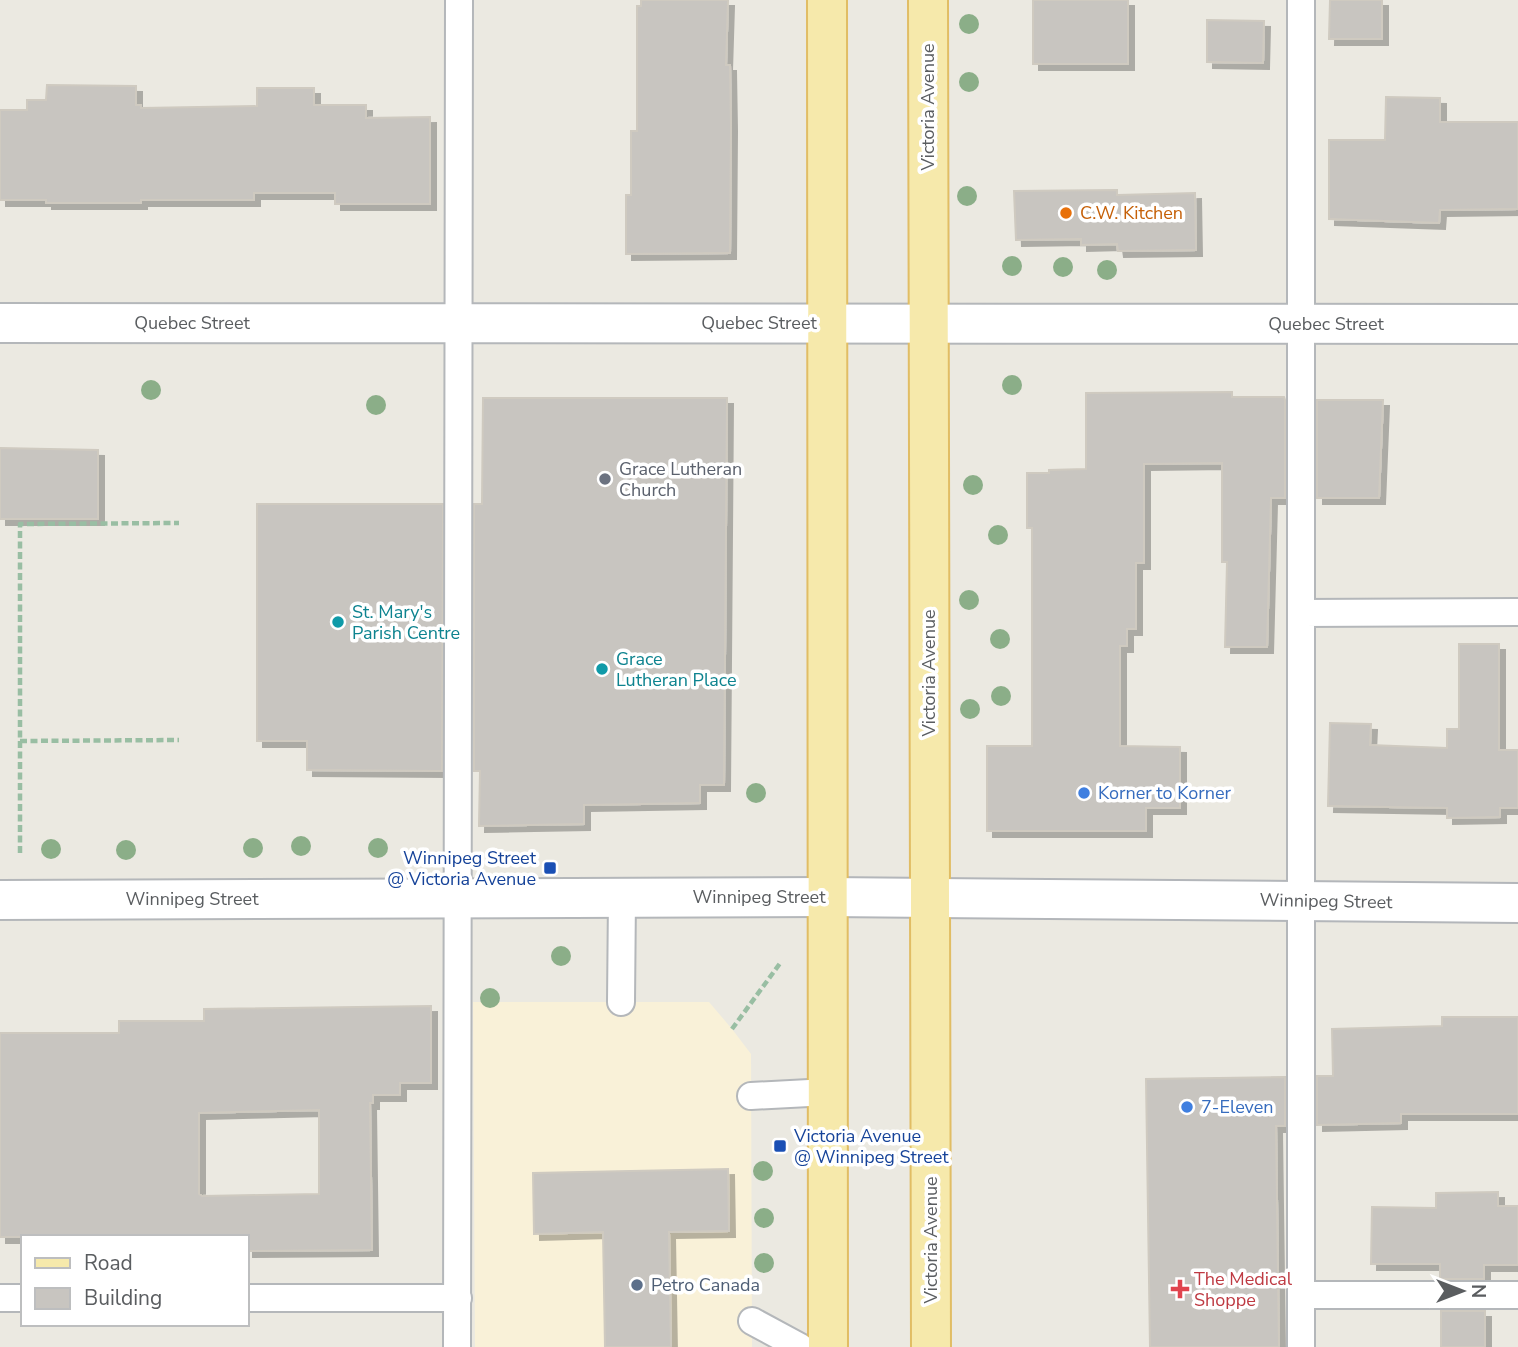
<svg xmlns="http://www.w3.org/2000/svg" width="1518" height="1347" viewBox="0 0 1518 1347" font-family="'Nunito Sans',sans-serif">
	<defs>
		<filter id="shadow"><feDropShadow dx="6" dy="6" stdDeviation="0" flood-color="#0004"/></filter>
	</defs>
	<rect width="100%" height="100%" fill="#ebe9e1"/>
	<path fill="#f9f1d8" d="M473,1002H709L732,1029L751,1054L752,1347H475Z"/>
	<path fill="#c8c5c0" stroke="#cfcac0" stroke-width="2" fill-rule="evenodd" filter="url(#shadow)" d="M641,0H728L726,65H730L731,125L730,253L626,254V195H631V131H637V6H641Z
		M1033,0H1128V64H1033Z
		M1330,0H1382V39H1329Z
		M1207,20L1264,21L1263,63L1207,62Z
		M47,85L136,86V105H141V108L257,106V88H314V105H366V118L430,117V204H335V193H254V200H141V203H46V200H0V110H27V100H46Z
		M1386,97L1440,98V122H1518V209L1440,210L1439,223L1329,219V140H1385Z
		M1117,190V195L1195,193L1196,250L1118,251L1117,244L1081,245V239L1016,240L1014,191Z
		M1232,392V397H1284L1285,400V498H1271L1267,647H1225L1227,562H1222V463L1144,464V563H1136V629H1127V646H1120V746L1180,747V808H1146V831H987V746H1032V528H1027V473H1049V470L1086,469V393Z
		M483,398H727L724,785H700V803L584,805V824L479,826L480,771H474V504H482Z
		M1317,400H1383L1379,498H1317Z
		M0,448L98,450V519H0Z
		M257,504H443L442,771L307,770V741H257Z
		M1459,644H1499V750H1518V808H1500V817L1447,818V808L1328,806L1330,723L1371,724L1370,745L1447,748V729H1459Z
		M431,1006V1083H400V1095H373V1103H370L372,1250L247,1251V1237H0V1033H119V1021H204V1009ZM319,1110V1194L202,1196L199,1194V1113Z
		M1442,1017H1518V1114H1401V1123L1317,1125V1076H1333L1332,1029L1442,1026Z
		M1285,1077V1126H1276L1279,1347H1150L1146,1079Z
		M728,1169L729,1231L669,1232L671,1347H605L603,1232L534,1234L533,1173Z
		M1498,1192V1206H1518V1265H1484V1279H1440V1264H1371L1372,1207L1436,1208V1193Z
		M1441,1311H1485V1347H1441Z"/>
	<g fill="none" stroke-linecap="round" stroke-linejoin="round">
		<defs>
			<path id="service" d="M1301,0V1347
				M1301,613L1518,612
				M621,1002L622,897
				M751,1096L828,1092
				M1301,1295H1518
				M0,1298H23
				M247,1298H458
				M752,1321L800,1347
				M457,1347L459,0"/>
			<path id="minor" d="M0,323L1518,324"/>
			<path id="tertiary" d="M0,900L828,897"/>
			<path id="secondary" d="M828,897L1518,903"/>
			<path id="primary" d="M827,0L828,1347
				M928,0L931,1347"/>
		</defs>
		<use href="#service" stroke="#b4b7ba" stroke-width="30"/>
		<use href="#minor" stroke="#b4b7ba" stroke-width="42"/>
		<use href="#tertiary" stroke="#b4b7ba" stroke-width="42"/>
		<use href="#secondary" stroke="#b3b6ba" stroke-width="42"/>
		<use href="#primary" stroke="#e1bd64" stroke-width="42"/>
		<path stroke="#99bea3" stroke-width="4.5" stroke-dasharray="7 3.5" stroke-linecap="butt" d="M20,741L179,740
			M20,853V524L179,523
			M732,1029L781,962"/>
		<use href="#service" stroke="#fff" stroke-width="26"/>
		<use href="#minor" stroke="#fff" stroke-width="38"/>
		<use href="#tertiary" stroke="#fff" stroke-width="38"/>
		<use href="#secondary" stroke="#fff" stroke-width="38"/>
		<use href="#primary" stroke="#f6e9ab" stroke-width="38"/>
	</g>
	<g fill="#8bae88">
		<circle cx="969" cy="24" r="10"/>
		<circle cx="969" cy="82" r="10"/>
		<circle cx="967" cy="196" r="10"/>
		<circle cx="1012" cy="266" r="10"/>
		<circle cx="1063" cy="267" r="10"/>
		<circle cx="1107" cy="270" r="10"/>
		<circle cx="1012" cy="385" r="10"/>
		<circle cx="151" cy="390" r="10"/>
		<circle cx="376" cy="405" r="10"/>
		<circle cx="973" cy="485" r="10"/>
		<circle cx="998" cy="535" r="10"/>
		<circle cx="969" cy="600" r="10"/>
		<circle cx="1000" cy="639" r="10"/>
		<circle cx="1001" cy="696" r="10"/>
		<circle cx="970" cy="709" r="10"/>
		<circle cx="756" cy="793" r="10"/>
		<circle cx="301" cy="846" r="10"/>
		<circle cx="253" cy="848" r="10"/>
		<circle cx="378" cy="848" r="10"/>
		<circle cx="51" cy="849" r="10"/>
		<circle cx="126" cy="850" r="10"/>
		<circle cx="561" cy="956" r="10"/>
		<circle cx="490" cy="998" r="10"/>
		<circle cx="763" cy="1171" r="10"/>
		<circle cx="764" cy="1218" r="10"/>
		<circle cx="764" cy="1263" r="10"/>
	</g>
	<circle fill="#e8710a" stroke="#fff" stroke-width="2.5" cx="1066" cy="213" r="7"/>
	<circle fill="#6b7280" stroke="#fff" stroke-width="2.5" cx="605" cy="479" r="7"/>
	<g fill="#0f9aa8" stroke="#fff" stroke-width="2.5">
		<circle cx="338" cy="622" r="7"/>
		<circle cx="602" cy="669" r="7"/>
	</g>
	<g fill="#3f7fe0" stroke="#fff" stroke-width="2.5">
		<circle cx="1084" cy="793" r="7"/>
		<circle cx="1187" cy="1107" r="7"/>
	</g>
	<g fill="#1a4fb4" stroke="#fff" stroke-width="2.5">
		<rect x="543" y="861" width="14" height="14" rx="3.5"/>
		<rect x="773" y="1139" width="14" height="14" rx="3.5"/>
	</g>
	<circle fill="#5c6f8a" stroke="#fff" stroke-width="2.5" cx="637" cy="1285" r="7"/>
	<path fill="#e0444e" stroke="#fff" stroke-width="2.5" d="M1176.5 1278.5h7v7h7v7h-7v7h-7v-7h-7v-7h7z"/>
	<g text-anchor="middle" stroke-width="7" stroke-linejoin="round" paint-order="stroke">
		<g font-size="18" fill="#5a5d60" stroke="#fff">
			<text transform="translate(928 107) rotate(-90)" y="6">Victoria Avenue</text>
			<text x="192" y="329">Quebec Street</text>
			<text x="759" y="329">Quebec Street</text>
			<text x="1326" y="330">Quebec Street</text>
			<text transform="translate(929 673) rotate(-90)" y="6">Victoria Avenue</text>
			<text x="759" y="903">Winnipeg Street</text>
			<text x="192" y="905">Winnipeg Street</text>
			<text transform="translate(1326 901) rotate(1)" y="6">Winnipeg Street</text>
			<text transform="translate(931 1240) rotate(-90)" y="6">Victoria Avenue</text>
		</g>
		<g font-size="18" fill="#c56008" stroke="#fff" text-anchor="start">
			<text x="1080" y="219">C.W. Kitchen</text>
		</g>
		<g font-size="18" fill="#5b616d" stroke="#fff" text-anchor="start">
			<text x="619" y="475">Grace Lutheran<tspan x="619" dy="21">Church</tspan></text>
		</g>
		<g font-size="18" fill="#0d838f" stroke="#fff" text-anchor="start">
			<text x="352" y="618">St. Mary's<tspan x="352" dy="21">Parish Centre</tspan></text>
			<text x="616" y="665">Grace<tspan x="616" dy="21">Lutheran Place</tspan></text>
		</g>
		<g font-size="18" fill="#366cbe" stroke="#fff" text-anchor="start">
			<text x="1098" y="799">Korner to Korner</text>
			<text x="1201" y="1113">7-Eleven</text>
		</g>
		<g font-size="18" fill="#164399" stroke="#fff" text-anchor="end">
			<text x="536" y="864">Winnipeg Street<tspan x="536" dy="21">@ Victoria Avenue</tspan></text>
			<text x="794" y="1142" text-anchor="start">Victoria Avenue<tspan x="794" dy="21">@ Winnipeg Street</tspan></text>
		</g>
		<g font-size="18" fill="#be3a42" stroke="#fff" text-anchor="start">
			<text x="1194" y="1285">The Medical<tspan x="1194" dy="21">Shoppe</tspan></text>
		</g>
		<g font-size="18" fill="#4e5e75" stroke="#fff" text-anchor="start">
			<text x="651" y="1291">Petro Canada</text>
		</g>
	</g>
	<rect x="21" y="1235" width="228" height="91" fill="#ffffff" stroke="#bdbebf" stroke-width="2"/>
	<rect x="35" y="1258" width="35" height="10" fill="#f6e9ab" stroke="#bdbebf" stroke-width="2"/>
	<text x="84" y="1270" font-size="21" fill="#5a5d60">Road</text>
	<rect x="35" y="1288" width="35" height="21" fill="#c8c5c0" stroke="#bdbebf" stroke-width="2"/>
	<text x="84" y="1305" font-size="21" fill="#5a5d60">Building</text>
	<g transform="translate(1462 1291) rotate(90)" stroke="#ffffff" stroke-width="5" paint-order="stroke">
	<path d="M0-5L12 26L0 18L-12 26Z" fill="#5a5d60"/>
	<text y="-10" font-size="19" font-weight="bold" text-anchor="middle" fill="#5a5d60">N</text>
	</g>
</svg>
